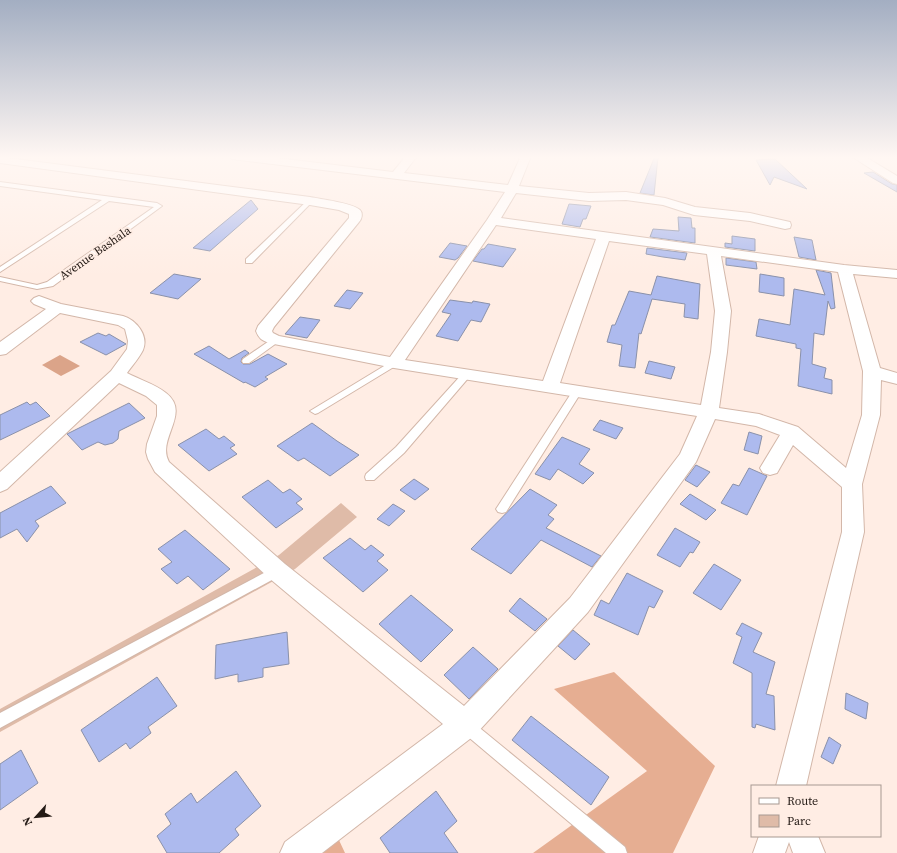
<svg xmlns="http://www.w3.org/2000/svg" width="897" height="853" viewBox="0 0 897 853" font-family="'Source Serif 4',serif">
	<rect width="100%" height="100%" fill="#ffede4"/>
	<path fill="#dfbba8" d="M341,503L357,517L295,569L0,732V709L279,555Z"/>
	<path fill="#e6ae92" d="M614,672L715,766L673,853H533L647,771L554,689Z
		M338,838L345,853H319Z"/>
	<path fill="#dba489" d="M60,355L80,366L61,376L42,365Z"/>
	<path fill="#adbaee" stroke="#8a91aa" d="M655,156L658,157L654,195L640,193Z
		M775,159L807,189L774,177L770,185L756,160Z
		M873,172L892,184L897,185V192L864,173Z
		M251,200L258,209L210,251L193,248Z
		M569,204L591,206L586,219H583L580,227L562,224Z
		M678,217L691,218L692,228H695V243L650,237L653,229L679,231Z
		M732,236L755,239V251L725,247V243L732,244Z
		M794,237L812,240L816,260L799,257Z
		M450,243L467,246L458,258L455,260L439,257Z
		M488,244L516,249L503,267L473,261L482,249H484Z
		M647,248L687,253L685,260L663,257L646,254Z
		M726,258L756,262L757,269L726,265Z
		M816,270L831,273L835,308L831,309L828,301L824,335L814,333L812,364L826,368L824,378L832,380V394L798,386L801,349L796,348V344L756,336L759,319L790,325L794,289L825,295Z
		M174,274L201,279L178,299L150,293Z
		M760,274L784,278V296L759,292Z
		M657,276L700,284L698,319L684,317L685,304L652,299L641,334L639,333L635,368L619,366L622,345L607,342L612,325H615L629,291L651,295Z
		M347,290L363,293L350,309L334,306Z
		M450,300L472,303L473,301L490,304L481,322L471,320L458,341L436,336L451,314L442,312Z
		M300,317L320,320L307,338L285,334Z
		M98,333L106,336L109,334L126,344L106,355L80,342Z
		M209,346L229,359L245,350L249,353L242,358L241,362L243,364H250L268,354L287,364L265,377L268,379L255,387L245,382L244,383L194,354Z
		M649,361L675,367L671,379L645,373Z
		M27,402L30,405L36,402L50,416L0,440V415Z
		M129,403L145,418L119,431L118,439L113,443L105,445L98,442L82,450L67,434Z
		M600,420L623,428L616,439L593,430Z
		M312,423L337,441L359,455L330,476L304,458L298,461L277,446Z
		M206,429L219,439L224,436L235,445L230,448L237,454L209,471L178,445Z
		M749,432L762,436L758,454L744,450Z
		M562,437L590,449L579,464L594,473L583,484L558,469L550,480L535,474Z
		M696,465L710,472L697,487L685,480Z
		M749,468L767,476L747,515L721,503L733,484L739,486Z
		M414,479L429,489L415,500L400,490Z
		M268,480L283,493L290,489L302,499L296,503L303,509L276,528L242,497Z
		M51,486L66,503L35,521L39,526L27,542L17,529L0,538V513Z
		M530,489L557,505L548,515L554,519L546,528L601,556L592,567L541,540L511,574L471,549Z
		M690,494L716,510L706,520L680,504Z
		M393,504L405,511L389,526L377,519Z
		M675,528L700,542L693,553L690,552L680,567L657,555Z
		M185,530L230,569L203,590L188,576L177,584L161,569L172,562L158,549Z
		M350,538L365,550L371,545L384,555L377,561L388,570L363,592L323,558Z
		M714,564L741,580L721,610L693,593Z
		M627,573L663,591L654,608L649,606L638,635L594,615L601,600L609,604Z
		M411,595L453,630L421,662L379,624Z
		M520,598L547,619L535,631L509,611Z
		M742,623L762,633L753,652L775,662L766,694L774,696L775,730L756,724L755,728L752,727V673L733,663L742,637L736,634Z
		M573,630L590,644L575,660L558,646Z
		M287,632L289,664L263,668V677L238,682V674L215,679L216,645Z
		M473,647L498,669L469,699L444,675Z
		M157,677L177,706L148,727L151,733L130,749L126,743L99,762L81,730Z
		M846,693L868,703L866,719L845,709Z
		M531,716L609,777L591,805L512,740Z
		M829,737L841,745L833,764L821,757Z
		M21,750L38,783L0,810V764Z
		M236,771L261,806L235,829L239,835L219,853H167L157,836L171,824L165,814L191,793L197,803Z
		M436,791L457,821L444,833L458,853H390L380,838Z"/>
	<g fill="none" stroke-linecap="round" stroke-linejoin="round">
		<defs>
			<path id="lane" d="M0,182L157,203L162,206L53,286L37,289L0,281V277L37,285L47,282L154,207L109,201L0,272V267L102,200L0,186Z
				M308,200L313,201L252,263H246V259Z
				M275,337L278,338L279,340L278,342L249,363H243L242,361L243,359Z
				M394,360L398,363L397,365L318,413L315,414L310,411Z
				M467,371L472,374L470,376L404,453L374,480H366L365,477L366,474L396,447L464,372Z
				M577,388L582,391L506,512L502,513L498,512L496,509L498,506L574,389Z
				M277,566L281,567L283,571L281,575L0,728V713Z
				M465,718L470,720L625,847L627,853H606L460,730L458,725L460,720Z"/>
			<path id="street" d="M227,156H260L393,172L406,156H417L404,173L508,185L521,156H531L519,186L589,193L626,192L665,198L695,207L750,213L790,222L791,225L790,228L785,229L750,221L694,215L663,205L626,200L589,201L516,193L501,218L844,265L897,270V278L853,274L880,368L897,373V384L881,380L880,415L862,484L864,532L806,786H776L842,532V487L793,445L777,473L770,475L763,473L760,468L780,435L756,426L715,419L696,462L588,612L475,735L322,853H280L285,842L443,724L269,578L155,472L148,459L146,452L147,444L157,416V405L146,396L119,383L7,489L0,492V472L111,371L127,349L128,341L125,329L118,325L60,313L6,354L0,355V342L46,309L34,304L31,301L34,298L39,296L61,304L123,316C136,320 149,335 143,350C139,358 132,366 127,373C140,380 155,384 166,393C192,413 156,439 169,462L285,564L464,706L570,598L680,454L697,416L394,368L269,343C262,340 259,339 256,331L258,326L349,218V214L339,210L310,205L0,163V157L310,197C320,199 353,203 360,210C363,213 362,219 359,222L274,327L272,331L273,333L279,336L390,357L487,220L505,192L232,159ZM496,225L596,239L543,381L405,360ZM609,241L707,254L715,311L711,352L701,405L560,383ZM721,256L838,272L863,371L862,415L846,468L798,427L759,414L719,408L727,352L731,311Z
				M851,156H864L897,176V184L893,183Z
				M759,836H818L825,853H793L789,842L785,853H753Z"/>
		</defs>
		<use href="#lane" stroke="#d3b7a9" stroke-width="2"/>
		<use href="#street" stroke="#d3b7a9" stroke-width="2"/>
		<use href="#lane" fill="#fff" fill-rule="evenodd"/>
		<use href="#street" fill="#fff" fill-rule="evenodd"/>
	</g>
	<linearGradient id="sky" x2="0" y2="1"><stop stop-color="#a3aec2"/><stop offset="0.57" stop-color="#fff7f3"/><stop offset="1" stop-color="#fff7f3" stop-opacity="0"/></linearGradient>
	<rect width="897" height="276" fill="url(#sky)"/>
	<g text-anchor="middle" stroke-width="4" stroke-linejoin="round" paint-order="stroke">
		<g font-size="12" fill="#241a15" stroke="#ffede4">
			<text transform="translate(95 253) rotate(-35)" y="4">Avenue Bashala</text>
		</g>
	</g>
	<rect x="751" y="785" width="130" height="52" fill="#ffede4" stroke="#a79991"/>
	<rect x="759" y="798" width="20" height="6" fill="#ffffff" stroke="#a79991"/>
	<text x="787" y="805" font-size="12" fill="#241a15">Route</text>
	<rect x="759" y="815" width="20" height="12" fill="#dfbba8" stroke="#a79991"/>
	<text x="787" y="825" font-size="12" fill="#241a15">Parc</text>
	<g transform="translate(36 817) rotate(243)" stroke="#ffede4" stroke-width="3" paint-order="stroke">
	<path d="M0-3L7 15L0 10L-7 15Z" fill="#241a15"/>
	<text y="-6" font-size="11" font-weight="bold" text-anchor="middle" fill="#241a15">N</text>
	</g>
</svg>
